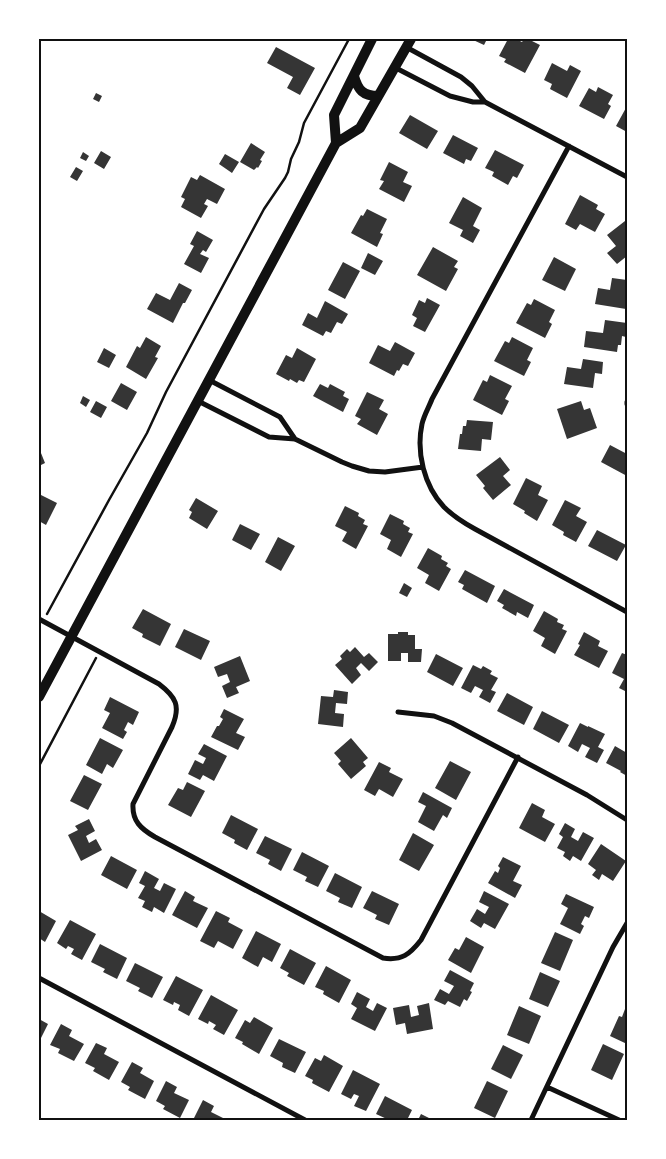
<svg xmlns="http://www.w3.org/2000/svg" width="666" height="1159" viewBox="0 0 666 1159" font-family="'Sofia Sans Condensed',sans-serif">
	<rect width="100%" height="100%" fill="#fff"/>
	<path fill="#353535" d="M471,39H487L484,45Z
		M508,39H516L522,42L524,39H528L540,45L525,73L504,62L506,59L499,56Z
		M276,47L315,68L300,95L287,88L293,77L267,63Z
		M552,63L567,71L570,65L581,71L567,98L550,89L552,84L544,80Z
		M598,87L613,95L608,104L611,106L604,119L579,106L589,88L596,92Z
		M96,93L102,96L99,102L93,99Z
		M627,106V132L616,126Z
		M410,115L438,131L427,149L399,133Z
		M453,135L478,148L471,161L466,159L464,164L443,153Z
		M251,143L265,152L260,160L262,161L258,168L257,167L254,170L240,162Z
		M495,150L524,165L517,178L513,176L508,185L492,176L494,172L485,168Z
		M101,151L111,157L104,169L94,163Z
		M83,152L89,156L86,161L80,158Z
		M225,154L239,162L232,173L219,164Z
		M389,162L408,172L403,182L412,186L404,202L379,189L384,181L380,180Z
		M76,167L83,171L77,181L70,177Z
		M200,175L225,189L217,204L207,199L204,204L208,206L201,218L181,207L185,199L181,197L191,177L197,180Z
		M580,195L598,205L596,209L605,214L595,232L580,224L576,230L565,224Z
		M463,197L482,208L473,226L480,230L473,243L460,236L463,230L449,223Z
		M367,209L387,219L380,233L383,234L377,247L351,233L361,215L363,216Z
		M625,221L627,224V256L617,264L607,253L616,246L607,235Z
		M197,231L213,240L206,252L203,250L200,254L209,258L201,273L184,264L194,246L190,244Z
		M433,247L458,261L454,267L458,269L446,291L417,275Z
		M368,253L383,261L375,275L361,268Z
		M554,257L576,269L565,291L542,280Z
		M343,262L360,271L345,299L328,290Z
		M612,278L627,280V300L626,309L595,304L598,288L610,290Z
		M179,283L192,290L185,303H183L173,323L147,309L156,293L170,300Z
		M427,298L440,305L425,332L413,326L417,318L412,315L419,300L425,303Z
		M534,299L555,310L549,322L552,324L545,338L516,323L527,303L531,305Z
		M325,301L348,314L342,324L337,322L331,333L326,331L323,336L302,325L308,313L317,318Z
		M605,320L627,323L626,337L622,336L621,345H618L617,352L584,347L586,331L603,333Z
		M146,337L161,346L155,357L158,358L146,379L126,367L137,346L140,348Z
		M512,337L533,348L527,360L531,362L524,376L494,361L505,341L509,343Z
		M395,342L415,353L408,366L403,364L399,371L397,370L394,376L369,363L378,345L390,351Z
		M104,348L116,355L109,368L97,362Z
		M297,348L316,359L304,382L299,380L297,383L290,379L289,381L276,374L286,355L292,358Z
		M583,359L603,362L602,374L595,373L593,388L564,384L567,367L581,369Z
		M490,375L512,386L505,399L509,401L502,415L473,400L483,380L487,382Z
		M121,383L137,392L127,410L111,401Z
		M320,384L328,388L330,384L345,392L343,396L349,399L343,412L313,396Z
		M367,392L384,400L379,409L388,414L377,435L357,424L361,419L355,416Z
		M83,396L90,400L86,407L80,403Z
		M96,401L107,407L101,418L90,412Z
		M581,401L584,410L590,408L597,428L567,439L557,409Z
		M467,420L493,422L491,440L482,439L481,451L458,449L460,434H462L463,426H466Z
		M610,445L627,454V476L601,462Z
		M39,448L45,463L39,466Z
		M500,457L510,470L503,476L511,485L493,500L483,488L485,486L476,475Z
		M526,478L542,486L538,495L548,500L537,521L524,513L525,511L513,504Z
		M39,494L57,503L46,525L39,521Z
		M196,498L218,511L207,529L189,518L192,512L189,510Z
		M565,500L581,508L576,516L587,522L576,542L563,535L564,532L552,525Z
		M345,506L359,513L358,516L365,520L363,524L368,526L356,549L342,541L347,532L335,526Z
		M390,514L404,521L403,524L410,528L408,532L413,534L401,557L387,549L391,540L380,534Z
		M240,524L260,534L251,550L232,540Z
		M597,530L626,545L617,561L588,546Z
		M278,537L295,546L281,571L265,562Z
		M428,548L442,556L441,559L448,563L446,566L451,569L439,591L425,583L429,575L417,568Z
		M465,570L495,586L487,603L462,589L464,585L458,582Z
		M404,583L412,588L407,597L399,593Z
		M504,589L534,605L528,618L517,612L516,616L502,608L504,605L497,601Z
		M143,609L171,624L160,646L142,637L143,634L132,628Z
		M544,611L558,619L557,622L564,625L562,629L567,631L555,654L541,646L545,638L533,631Z
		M184,629L210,641L201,660L175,647Z
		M398,632H408V635H415V649H422L421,662H408V653H401V661H388V634H398Z
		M584,632L600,641L598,646L608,651L599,668L574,655L580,645L578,644Z
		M355,647L364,657L369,653L378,662L369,671L361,663L356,668L361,675L352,684L335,665L342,659L340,656L347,649L350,652Z
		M622,653L627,655V692L619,688L624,679L612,673Z
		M436,654L463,668L453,686L427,672Z
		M240,656L250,681L236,687L239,693L227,698L222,686L230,682L227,674L218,677L214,667Z
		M473,665L481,669L483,666L492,671L490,674L498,678L491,690L496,692L490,703L479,697L483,690L475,686L471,693L461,688Z
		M334,690L348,692L347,704L336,703L335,713L344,714L343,727L318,724L321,696L333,697Z
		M507,693L533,707L524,725L497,711Z
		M110,697L139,712L133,725L128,722L124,730L127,732L123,739L102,728L110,713L104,710Z
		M224,709L244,719L236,733L245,737L238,750L211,737L217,726H219L223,719L220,717Z
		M542,711L569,725L559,743L533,729Z
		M580,723L588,727V726L605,734L598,747L604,750L597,763L585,757L590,748L582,744L578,752L568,746Z
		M100,738L123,750L113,768L107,764L102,774L86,765Z
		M351,738L368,758L363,762L366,766L351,779L338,764L341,761L334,753Z
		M204,744L227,756L214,781L203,775L200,780L188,774L195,760L203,764L206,758L198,754Z
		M615,746L627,753V776L620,772L621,771L606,763Z
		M450,761L471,772L456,800L435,788Z
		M379,762L391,768L389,772L403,779L393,797L379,789L375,796L364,790Z
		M84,775L102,784L88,810L70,801Z
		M187,782L205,791L191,817L168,805L178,788L183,790Z
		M423,792L452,808L447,818L443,815L434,831L418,822L426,806L418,802Z
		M532,803L545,810L542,817L555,824L545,842L519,828Z
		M231,815L258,829L247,850L234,843L235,840L222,833Z
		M89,819L95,831L86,836L89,843L96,839L102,850L81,861L68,835L78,830L75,826Z
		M565,823L575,829L571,837L578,841L583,832L594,838L581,861L573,856L570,861L563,856L565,852L557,848L563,837L559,834Z
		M413,833L434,845L419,871L399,860Z
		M265,836L292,849L281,871L268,864L270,860L256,853Z
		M601,844L626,861L613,881L602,874L599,880L592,875L596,870L588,864Z
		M302,852L329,866L318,887L305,881L307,877L293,870Z
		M111,856L137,870L127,889L101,875Z
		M503,857L521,866L513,881L522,885L515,898L488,883L495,871L498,873L500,868L498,866Z
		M145,871L159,879L154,888L160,891L164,883L176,889L164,913L154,907L152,912L142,907L145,901L138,898L145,886L139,883Z
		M335,873L362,887L352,908L338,902L340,898L326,891Z
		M185,891L195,897L193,901L208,908L197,928L172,915Z
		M372,891L399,904L389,925L375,919L377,915L363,908Z
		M484,891L509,904L495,929L484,923L481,928L470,921L477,909L485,914L489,907L479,902Z
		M566,894L594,907L589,918L585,916L581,924L584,926L580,934L560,924L568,908L561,904Z
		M39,911L56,921L45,942L39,938Z
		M216,911L230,918L228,922L243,930L233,949L218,941L214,948L200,941Z
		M70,920L96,934L82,960L71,954L74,949L68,946L66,949L57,943Z
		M256,931L281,944L272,962L263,957L258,967L242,958Z
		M555,932L573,940L560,971L541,963Z
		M466,937L484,947L471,973L448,960L455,948L459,950Z
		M100,944L127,958L117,979L103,972L105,969L91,962Z
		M290,949L316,963L304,985L287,976L289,973L280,968Z
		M135,963L163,977L152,998L138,991L140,988L126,981Z
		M326,966L351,980L339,1003L323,994L324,991L315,987Z
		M450,970L474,983L470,991L472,992L467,1001L464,999L460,1007L448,1001L445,1005L434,1000L440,989L449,994L454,986L444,981Z
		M540,972L560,981L548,1007L529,999Z
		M176,976L203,990L189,1016L178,1010L180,1005L174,1002L173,1005L163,1000Z
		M357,992L370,999L366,1007L373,1011L377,1003L387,1008L375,1031L351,1019L357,1008L351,1004Z
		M211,995L238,1010L224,1035L213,1029L216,1025L209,1021L208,1024L198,1019Z
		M429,1003L433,1029L407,1034L405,1023L396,1025L393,1008L409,1005L411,1017L419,1015L417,1006Z
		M519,1006L541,1016L529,1044L507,1035Z
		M625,1009L627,1010V1044L610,1036L619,1016L622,1017Z
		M254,1017L273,1028L259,1054L242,1044L243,1042L235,1038L245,1020L250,1023Z
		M39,1019L48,1024L39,1042Z
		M61,1024L72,1030L69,1036L84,1044L74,1061L58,1053L60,1049L50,1045Z
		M279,1039L306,1052L295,1073L282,1067L283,1063L270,1056Z
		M96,1043L107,1048L104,1054L119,1062L109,1080L93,1071L95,1068L85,1063Z
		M603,1044L624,1054L612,1080L591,1070Z
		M503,1045L523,1055L511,1079L491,1069Z
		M324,1055L343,1066L329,1092L312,1083L313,1080L305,1076L315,1058L321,1061Z
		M132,1062L143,1068L140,1073L154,1081L145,1099L128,1090L130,1087L121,1082Z
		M353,1070L380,1084L366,1111L354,1106L359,1096L354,1094L351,1099L341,1094Z
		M166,1081L177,1087L174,1093L189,1100L180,1118L163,1109L165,1106L156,1101Z
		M487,1081L508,1091L495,1118L474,1108Z
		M385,1096L412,1110L407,1120H389L376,1114Z
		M203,1100L214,1106L211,1112L227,1120H193Z
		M421,1114L433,1120H418Z"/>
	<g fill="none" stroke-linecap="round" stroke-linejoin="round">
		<path stroke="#111" stroke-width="2.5" d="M47,614L109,500L147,433L166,392L264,209L285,178L288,172L291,159L299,142L304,123L349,39
			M39,766L96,658"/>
		<path stroke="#111" stroke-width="5" d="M406,47L461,77L472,86L485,102L627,177
			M394,67L450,96L473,102H485
			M569,146L432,399C429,407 424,415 422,424C416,452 424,486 444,507C453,516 464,523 475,529L627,612
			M209,380L280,417L295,439
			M198,401L269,437L295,439L342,462L352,466L369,471L385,472L423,467
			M627,402V404
			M39,619L159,684C176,697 181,706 172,727L133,804C132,821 141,829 155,837L383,958C402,961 410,954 421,940L518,757
			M398,712L434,716L452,723L587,795L627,820
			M39,978L305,1120
			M547,1087L619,1120
			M531,1120L613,947L627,923"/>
		<path stroke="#111" stroke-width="10" d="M354,76C358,90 363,96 378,96
			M336,143L334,115L372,39
			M39,697L336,143L360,128L411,39"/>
	</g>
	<rect width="666" height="1159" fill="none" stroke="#ffffff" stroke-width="80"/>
	<rect x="40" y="40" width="586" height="1079" fill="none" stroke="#111" stroke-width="2"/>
</svg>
